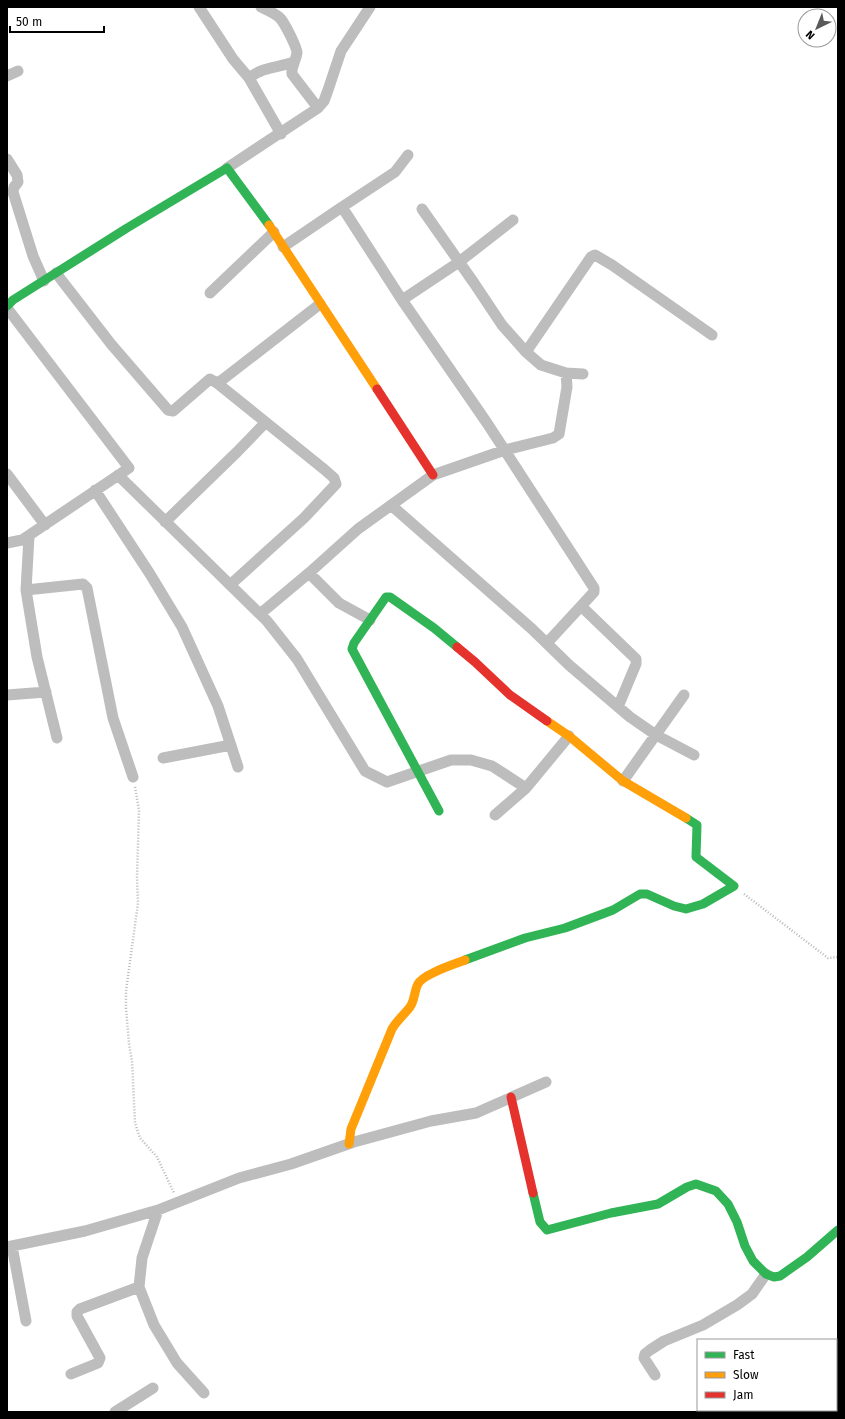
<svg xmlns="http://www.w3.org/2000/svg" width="845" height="1419" viewBox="0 0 845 1419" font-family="'Fira Sans',sans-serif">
	<rect width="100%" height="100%" fill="#fff"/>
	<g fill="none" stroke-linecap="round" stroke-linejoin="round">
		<path stroke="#b8b8b8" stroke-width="2.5" stroke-dasharray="1 2" stroke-linecap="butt" d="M135,787L139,810L137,877L138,903L126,991V1008L129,1044L132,1061L135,1123L140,1138L157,1157L174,1193
			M744,894L828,958L838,957"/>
		<path stroke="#bdbdbd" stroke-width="11" d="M199,7L233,59L249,78L281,134
			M261,7C267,10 275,13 280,18C284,22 297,47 297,53C296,61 291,66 292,74L318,108
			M7,76L18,71
			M249,78C265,66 277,68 294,62
			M408,155L395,172L342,207L402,300L487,423L594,588V592L547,643
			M7,159L17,175L18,182L14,187L13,192L33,256L44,281
			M227,168L318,108L324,101L328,90L341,51L370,7
			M422,209L474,283L502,325L526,352L541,365L566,373L583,374
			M283,247L342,207
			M56,273L111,344L168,410L173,411L210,379L217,383L222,380L320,304
			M210,293L274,232
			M402,300L459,262L513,220
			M7,308L129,468L22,540L7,543
			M526,352L591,257L595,255L612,265L712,335
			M217,383L325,470L334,478L336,484L304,518L230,585
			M7,474L45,525
			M118,475L267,621L297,659L365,771L387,782L451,760H471L492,766L526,788
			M95,490L150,574L182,627L218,706L238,767
			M391,505L532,629L569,665L630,717L656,735L694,755
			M165,522L237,452L265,423
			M29,536L26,590L37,657L57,738
			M309,573L339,603L370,620
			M26,590L83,584L87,588L113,718L133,777
			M581,606L636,659V664L618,707
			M260,614L309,573L358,529L433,475L505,450L553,438L559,434L567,387L566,373
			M7,695L46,692
			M163,758L231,745
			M623,781L684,695
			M495,815L526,788L569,736
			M158,1210L142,1258L139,1287L154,1325L177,1363L204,1393
			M12,1246L26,1321
			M7,1247L85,1231L158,1210L239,1178L291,1164L354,1142L431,1121L476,1113L546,1082
			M71,1374L98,1363L100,1358L77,1316V1312L80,1309L139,1287
			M655,1375L644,1358L645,1354L650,1350L664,1341L703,1325L737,1305L752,1294L766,1274
			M115,1412L153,1388"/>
		<path stroke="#30b455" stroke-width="9" d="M7,306L13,300L127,228L227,168L269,225
			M439,811L352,649L354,643L386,597H390L434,628L457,647
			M465,960L525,938L565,928L613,910L640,894H647L674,906L686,909L703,904L734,886L696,857L697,825L686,818
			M533,1193L540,1222L547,1230L611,1213L658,1204L687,1187L696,1184L716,1191L728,1204L737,1222L745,1246L753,1261L766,1274L774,1277L780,1276L807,1257L838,1230"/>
		<path stroke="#ff9f0a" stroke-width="9" d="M269,225L377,389
			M547,721L569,736L623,781L686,818
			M349,1144L351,1129L392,1029C397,1020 404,1015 410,1007C415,1000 414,991 418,984C423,974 455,964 465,960"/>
		<path stroke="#e5322d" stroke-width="9" d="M377,389L433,475
			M457,647L475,662L510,695L547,721
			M511,1097L533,1193"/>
	</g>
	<rect width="845" height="1419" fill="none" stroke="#000000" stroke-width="16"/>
	<rect x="697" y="1339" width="140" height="72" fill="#ffffff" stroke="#999999"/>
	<rect x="705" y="1352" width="20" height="6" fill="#30b455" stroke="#999999"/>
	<text x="733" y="1359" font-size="12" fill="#000000">Fast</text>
	<rect x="705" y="1372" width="20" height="6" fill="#ff9f0a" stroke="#999999"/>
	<text x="733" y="1379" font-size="12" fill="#000000">Slow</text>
	<rect x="705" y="1392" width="20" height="6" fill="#e5322d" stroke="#999999"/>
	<text x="733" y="1399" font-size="12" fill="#000000">Jam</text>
	<g transform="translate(817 28) rotate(223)"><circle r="19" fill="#ffffff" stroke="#999999"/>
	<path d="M0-3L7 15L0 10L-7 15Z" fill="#595959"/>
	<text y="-6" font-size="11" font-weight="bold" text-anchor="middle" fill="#000000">N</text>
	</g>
	<path d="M10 26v6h94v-6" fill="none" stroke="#000000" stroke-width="2"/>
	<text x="16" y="26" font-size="12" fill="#000000" stroke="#ffffff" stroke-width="3" paint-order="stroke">50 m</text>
</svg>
